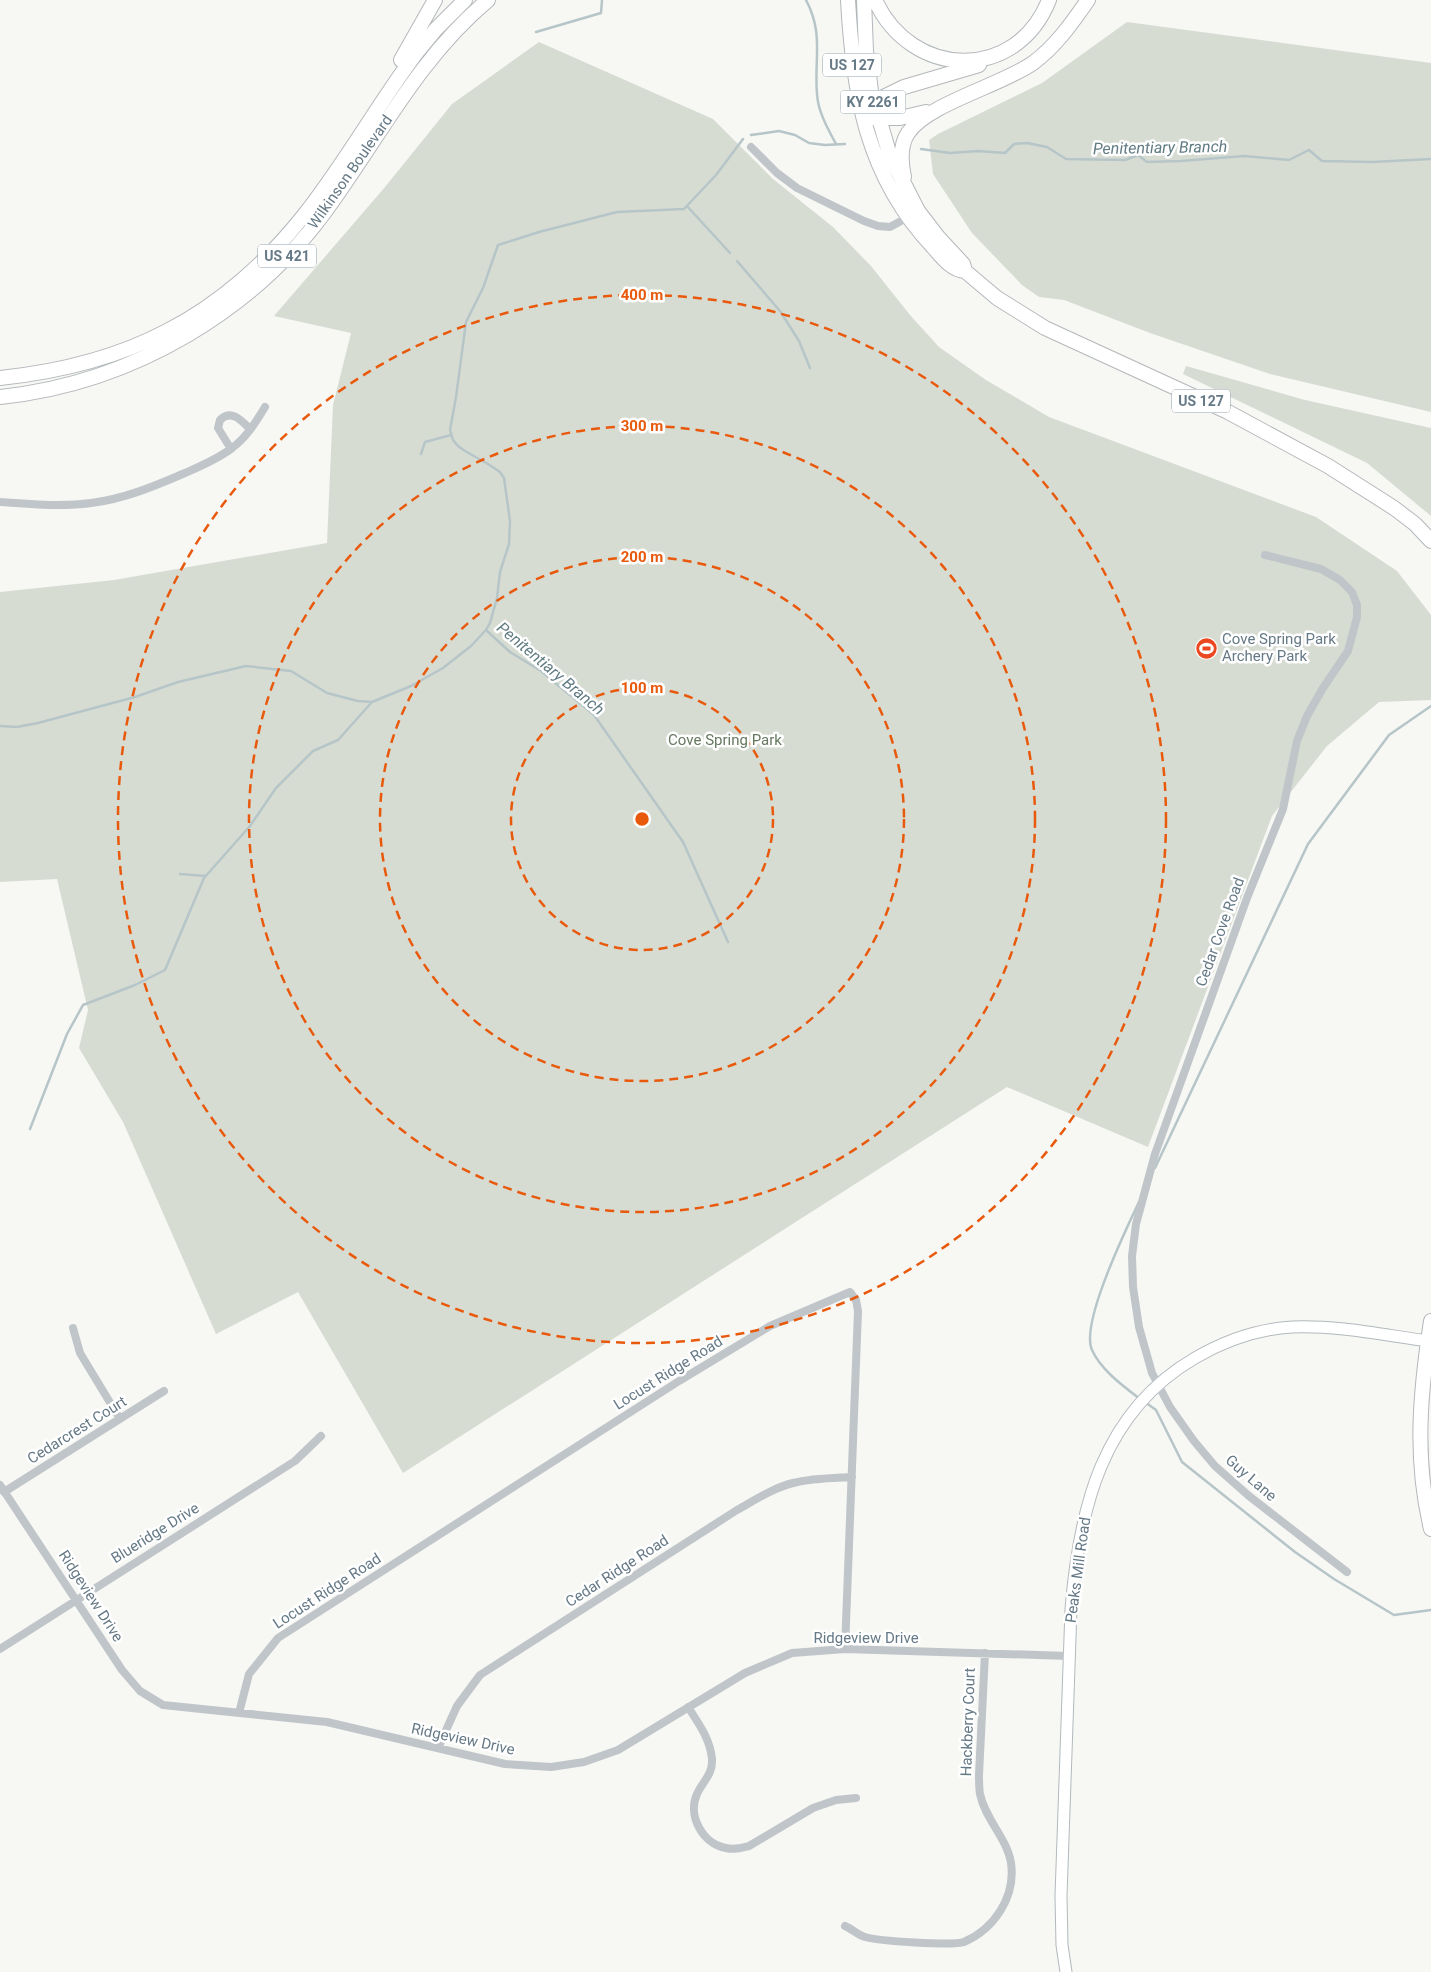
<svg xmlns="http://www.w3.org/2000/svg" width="1431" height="1972" viewBox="0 0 1431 1972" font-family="Roboto,sans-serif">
	<rect width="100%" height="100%" fill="#f7f7f4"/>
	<path fill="#d7dcd3" d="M1127,22L1431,63V412L1270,374L1150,333L1064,300L1039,297L1022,285L972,233L933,174L929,140L938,134L1042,83Z
		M539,42L713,119L773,179L833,227L871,266L910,315L939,347L986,380L1049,417L1316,517L1397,571L1431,615V700L1379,702L1327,746L1272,816L1148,1147L1007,1087L403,1473L298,1292L216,1334L123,1122L79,1048L88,1010L57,879L0,882V592L114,580L327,543L333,405L351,333L274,316L385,187L452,104Z
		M1186,366L1305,400L1431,428V516L1367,463L1183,374Z"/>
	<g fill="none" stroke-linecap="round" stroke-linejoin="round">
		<path stroke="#b6c5c8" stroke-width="2.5" d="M806,0C824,34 814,58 817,94C818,112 828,129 836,144
			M536,32L601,13L602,0
			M751,135L779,131L795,135L809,143L825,145L845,144
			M921,149L950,153L978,151L1005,153L1014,144L1027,143L1047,147L1066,159L1125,160L1138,155L1147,162L1181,161L1244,156L1289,160L1309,150L1322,161L1372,162L1431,159
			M687,206L730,253
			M737,261L780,311L799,341L810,368
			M421,454L425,442L451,435
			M486,630L510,652L541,671L594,715L683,842L728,942
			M0,726L17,727L38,723L135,697L178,682L246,666L291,671L327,693L358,701L372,702
			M180,874L206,876
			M30,1129L67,1034L83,1005L135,985L165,970L204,878L250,826L276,788L313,751L338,740L372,702L411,686L443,668L471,646L486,630L490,623L497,598L500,572L509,544L510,521L504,478L500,472L488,464L465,451L458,446L453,440L450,430L456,397L466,322L483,288L498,245L539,232L617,212L684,209L716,175L743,139
			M1155,1168L1308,844L1389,735L1431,706
			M1139,1202C1126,1229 1080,1324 1092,1350C1101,1370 1123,1386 1140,1399
			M1145,1402L1156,1410L1182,1462L1295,1552L1334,1579L1394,1615L1431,1610"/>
		<defs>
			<path id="secondary" d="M1066,1972L1062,1945L1061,1896L1071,1609C1079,1509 1102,1412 1195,1358C1224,1341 1258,1329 1292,1327C1338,1325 1383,1335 1428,1341"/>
			<path id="highway" d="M848,0C853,93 866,176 933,247C942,257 951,270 965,271
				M864,0L866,51L871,91L890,156L918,211L938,237L963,264L965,271L997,298L1045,328L1228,412L1328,466L1394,508L1415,524L1431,541
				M875,0C911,79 1016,83 1049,0
				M401,60L435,0
				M865,106L904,87L979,65
				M870,118H900L926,112
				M904,177C901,163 900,145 908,133C927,104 1002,85 1033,63C1056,46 1072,23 1088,0
				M0,378C57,372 116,358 167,331C220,304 268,261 305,214C346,162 378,104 417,52L436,29L465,0
				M0,397C133,383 258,310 334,199C383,130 422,55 488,0
				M1431,1321C1420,1393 1414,1458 1431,1529"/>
		</defs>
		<use href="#secondary" stroke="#b2b9bd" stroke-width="13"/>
		<use href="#highway" stroke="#b3b8bb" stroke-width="16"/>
		<path stroke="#c0c5c9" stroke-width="8" d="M751,147L777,173L797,188L864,221L878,226L890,227L910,216
			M231,449L218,428L220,420C231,409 241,420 250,429
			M0,502C30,504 61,507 91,503C124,499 155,486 185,473C201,466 218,459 232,448C246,438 256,422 265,407
			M1265,555L1321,569L1340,580L1352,592L1357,605V617L1348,651L1323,688L1307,716L1297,741L1283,809L1247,898L1155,1154L1136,1224L1132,1256L1133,1287L1139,1327L1152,1373L1170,1407L1194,1441L1215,1466L1249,1496L1347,1572
			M73,1328L80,1353L120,1419
			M0,1485L122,1670L140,1691L163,1705L327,1722L505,1764L551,1767L584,1762L618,1750L745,1673L792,1653L845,1649L1068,1656
			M4,1492L164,1391
			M0,1649L295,1461L321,1436
			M688,1707C699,1724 710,1739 712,1759C713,1775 702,1782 697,1794C687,1816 703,1844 726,1848C734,1850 741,1848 749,1846L813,1808L836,1800L856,1798
			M239,1713L249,1674L278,1638L679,1381L770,1326L850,1292L856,1300L858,1311L845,1649
			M438,1748L457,1706L480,1675L737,1510C755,1500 773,1488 793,1483C812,1478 832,1478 852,1477
			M845,1926C852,1929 858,1935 865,1937C878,1941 952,1946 964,1942C994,1929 1016,1897 1011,1863C1007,1838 985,1819 980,1794C979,1788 979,1781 979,1775L985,1653"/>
		<use href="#secondary" stroke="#fff" stroke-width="11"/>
		<use href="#highway" stroke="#fff" stroke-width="14"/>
	</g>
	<g fill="none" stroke="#e8590c" stroke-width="2.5" stroke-dasharray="9 6">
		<circle cx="642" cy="819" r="131"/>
		<circle cx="642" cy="819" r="262"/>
		<circle cx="642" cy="819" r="393"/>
		<circle cx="642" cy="819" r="524"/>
	</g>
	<defs>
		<symbol id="stadium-disc" viewBox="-11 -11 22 22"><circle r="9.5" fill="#eb4720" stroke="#fff"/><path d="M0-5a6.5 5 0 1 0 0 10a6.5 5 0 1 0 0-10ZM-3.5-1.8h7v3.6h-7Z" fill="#fff"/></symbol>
	</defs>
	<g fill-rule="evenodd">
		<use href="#stadium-disc" x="1194" y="636" width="25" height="25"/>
	</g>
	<g text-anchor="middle" stroke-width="5" stroke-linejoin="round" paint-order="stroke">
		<g fill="#fff" stroke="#93a1aa" stroke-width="1">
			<rect x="823" y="53.5" width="58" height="23" rx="4"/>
			<rect x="840.5" y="90.5" width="65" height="23" rx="4"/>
			<rect x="258" y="244.5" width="58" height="23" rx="4"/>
			<rect x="1172" y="389.5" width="58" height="23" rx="4"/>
		</g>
		<g font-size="14" font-weight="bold" fill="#657986">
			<text x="852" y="70">US 127</text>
			<text x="873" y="107">KY 2261</text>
			<text x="287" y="261">US 421</text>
			<text x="1201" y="406">US 127</text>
		</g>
		<g font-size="15" fill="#657986" stroke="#fff">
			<text transform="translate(350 172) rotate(-55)" y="5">Wilkinson Boulevard</text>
			<text transform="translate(1220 932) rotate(-70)" y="5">Cedar Cove Road</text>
			<text transform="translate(668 1373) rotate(-32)" y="5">Locust Ridge Road</text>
			<text transform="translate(77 1430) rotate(-32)" y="5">Cedarcrest Court</text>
			<text transform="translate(1251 1478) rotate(41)" y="5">Guy Lane</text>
			<text transform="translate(155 1533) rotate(-32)" y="5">Blueridge Drive</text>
			<text transform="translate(1078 1570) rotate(-82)" y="5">Peaks Mill Road</text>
			<text transform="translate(617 1571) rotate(-33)" y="5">Cedar Ridge Road</text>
			<text transform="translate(327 1591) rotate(-33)" y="5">Locust Ridge Road</text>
			<text transform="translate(91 1596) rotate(57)" y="5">Ridgeview Drive</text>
			<text x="866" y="1643">Ridgeview Drive</text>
			<text transform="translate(968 1722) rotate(-88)" y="5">Hackberry Court</text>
			<text transform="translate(463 1739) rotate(12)" y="5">Ridgeview Drive</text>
		</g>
		<g font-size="15" fill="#657986" stroke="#fff" text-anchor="start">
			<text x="1222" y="644">Cove Spring Park<tspan x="1222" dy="17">Archery Park</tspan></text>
		</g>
		<g font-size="15" fill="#667860" stroke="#fff">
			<text x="725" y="745">Cove Spring Park</text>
		</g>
		<g font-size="16" font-style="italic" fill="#607b83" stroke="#fff">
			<text transform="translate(1160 147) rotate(-1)" y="6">Penitentiary Branch</text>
			<text transform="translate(551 668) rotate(40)" y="6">Penitentiary Branch</text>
		</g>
	</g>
	<circle cx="642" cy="819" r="8" fill="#e8590c" stroke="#fff" stroke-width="2.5"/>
	<g font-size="15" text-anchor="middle" font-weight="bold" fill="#e8590c" stroke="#fff" stroke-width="5" stroke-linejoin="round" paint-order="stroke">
		<text x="642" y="300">400 m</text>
		<text x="642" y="431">300 m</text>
		<text x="642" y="562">200 m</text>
		<text x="642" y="693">100 m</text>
	</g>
</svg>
